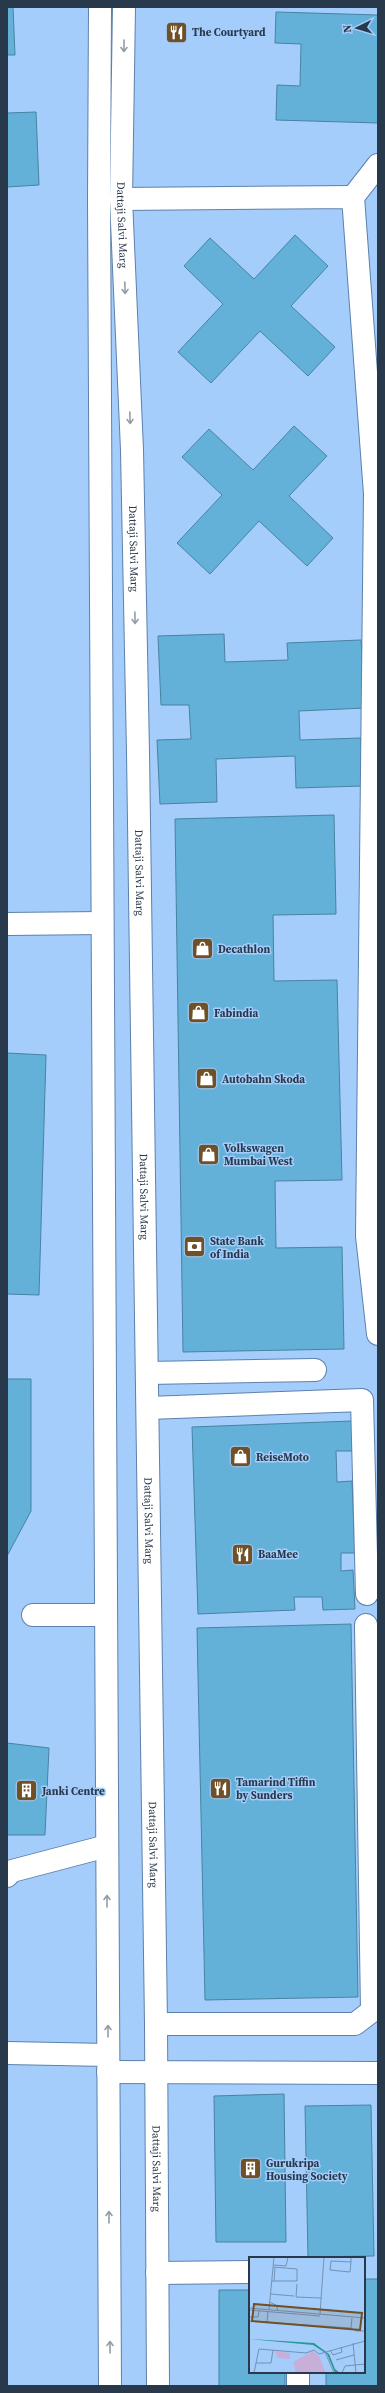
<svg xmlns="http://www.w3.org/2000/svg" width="385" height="2393" viewBox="0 0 385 2393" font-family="'Source Serif 4',serif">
	<rect width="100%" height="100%" fill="#a4cdfb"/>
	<path fill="#63b1d9" stroke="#4783a2" d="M7,7H13L15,55H7Z
		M276,12L378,15V123L276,120L277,85L300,86L301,44L275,43Z
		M36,112L39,185L7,187V113Z
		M295,235L328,266L291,306L335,347L308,376L260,331L211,383L178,352L223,304L184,266L210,238L254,279Z
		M294,426L327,456L289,496L333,538L307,566L259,521L210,574L177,543L222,495L182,457L209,429L253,470Z
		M224,634L225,662L288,660L287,643L361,640L365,708L299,711L300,740L361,738L363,786L296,788L295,756L216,759L217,802L160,804L157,740L191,739L189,705H161L158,636Z
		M334,815L336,914L273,915L274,981L337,980L342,1180L275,1181L276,1248L342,1247L344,1349L183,1352L175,819Z
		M7,1053L46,1055L39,1295L7,1294Z
		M7,1379H31V1511L7,1556Z
		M352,1421L354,1451H336L337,1482L352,1481L355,1553H341V1571L353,1570L355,1609L323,1610L322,1597H294L295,1610L198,1614L192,1427Z
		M351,1624L358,1997L205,2000L197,1628Z
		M7,1743L49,1748L45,1835H7Z
		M284,2094L286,2242H216L214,2096Z
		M371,2105L374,2256L308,2257L305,2106Z
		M364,2279H378V2386H326V2372H364Z
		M219,2290H250V2372H285V2386H219Z"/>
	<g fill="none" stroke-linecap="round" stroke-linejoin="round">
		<defs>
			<g id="minor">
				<path d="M100,7L99,200L110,2386"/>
				<path id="s1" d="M124,7L121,199L132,450L138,752L156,2024L158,2386"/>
				<path d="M353,197L378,165"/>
				<path d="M121,199L353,197L375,494L367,1236L378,1334"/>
				<path d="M7,924L102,923"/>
				<path d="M148,1373L315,1370"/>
				<path d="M148,1408L362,1400L367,1594"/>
				<path d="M33,1615H106"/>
				<path d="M7,1876L12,1871L107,1846"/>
				<path d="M156,2024H355L372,2011L366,1625"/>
				<path d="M7,2053L108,2055"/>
				<path d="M108,2072L378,2073"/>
				<path d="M157,2273L250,2272"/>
				<path d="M298,2372V2386"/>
			</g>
		</defs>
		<use href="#minor" stroke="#5c81ac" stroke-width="24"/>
		<use href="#minor" stroke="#fff" stroke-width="22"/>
	</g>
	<defs><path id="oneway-shaft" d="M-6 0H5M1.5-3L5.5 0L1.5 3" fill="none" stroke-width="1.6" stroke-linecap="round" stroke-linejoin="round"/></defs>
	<g stroke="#949ca6">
		<use href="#oneway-shaft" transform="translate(124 46) rotate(91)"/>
		<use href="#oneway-shaft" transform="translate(125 288) rotate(88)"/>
		<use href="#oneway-shaft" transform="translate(130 418) rotate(88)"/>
		<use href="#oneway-shaft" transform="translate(135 618) rotate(89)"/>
		<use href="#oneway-shaft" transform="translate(107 1901) rotate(-90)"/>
		<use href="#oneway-shaft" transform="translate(108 2031) rotate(-90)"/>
		<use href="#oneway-shaft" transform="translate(109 2217) rotate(-90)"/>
		<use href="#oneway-shaft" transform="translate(110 2347) rotate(-90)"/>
	</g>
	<defs>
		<symbol id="restaurant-square" viewBox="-11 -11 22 22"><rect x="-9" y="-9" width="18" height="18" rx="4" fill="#705126" stroke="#a4cdfb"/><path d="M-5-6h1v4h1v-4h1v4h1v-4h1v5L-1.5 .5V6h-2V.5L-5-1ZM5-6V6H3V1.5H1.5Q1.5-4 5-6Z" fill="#fff"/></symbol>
		<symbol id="shop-square" viewBox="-11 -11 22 22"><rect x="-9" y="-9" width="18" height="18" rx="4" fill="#705126" stroke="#a4cdfb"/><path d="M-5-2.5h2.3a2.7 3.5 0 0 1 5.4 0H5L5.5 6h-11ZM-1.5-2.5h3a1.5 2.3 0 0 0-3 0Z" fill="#fff"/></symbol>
		<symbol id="bank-square" viewBox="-11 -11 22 22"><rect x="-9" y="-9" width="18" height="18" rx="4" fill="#705126" stroke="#a4cdfb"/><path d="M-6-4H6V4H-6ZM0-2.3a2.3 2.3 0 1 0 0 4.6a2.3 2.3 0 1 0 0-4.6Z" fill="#fff"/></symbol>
		<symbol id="building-square" viewBox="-11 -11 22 22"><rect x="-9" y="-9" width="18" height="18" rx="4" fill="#705126" stroke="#a4cdfb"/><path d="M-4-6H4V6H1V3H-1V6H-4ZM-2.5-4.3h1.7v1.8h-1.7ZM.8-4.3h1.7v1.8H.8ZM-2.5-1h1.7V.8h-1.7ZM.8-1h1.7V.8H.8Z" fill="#fff"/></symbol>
	</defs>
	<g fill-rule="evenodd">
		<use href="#restaurant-square" x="164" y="20" width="25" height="25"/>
		<use href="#shop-square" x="190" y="936" width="25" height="25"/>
		<use href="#shop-square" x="186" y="1000" width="25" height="25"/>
		<use href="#shop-square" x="194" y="1066" width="25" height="25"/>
		<use href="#shop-square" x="196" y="1142" width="25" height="25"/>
		<use href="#bank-square" x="182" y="1234" width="25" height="25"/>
		<use href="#shop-square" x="228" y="1444" width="25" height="25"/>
		<use href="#restaurant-square" x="230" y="1542" width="25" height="25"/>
		<use href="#restaurant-square" x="208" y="1776" width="25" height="25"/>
		<use href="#building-square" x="14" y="1778" width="25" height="25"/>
		<use href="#building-square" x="238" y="2156" width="25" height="25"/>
	</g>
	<g text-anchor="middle" stroke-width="3" stroke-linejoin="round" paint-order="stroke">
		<g font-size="11" font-weight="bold" fill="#29394c" stroke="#a4cdfb" text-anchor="start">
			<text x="192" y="36">The Courtyard</text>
			<text x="218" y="953">Decathlon</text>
			<text x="214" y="1017">Fabindia</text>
			<text x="222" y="1083">Autobahn Skoda</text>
			<text x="224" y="1152">Volkswagen<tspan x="224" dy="13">Mumbai West</tspan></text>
			<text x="210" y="1245">State Bank<tspan x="210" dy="13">of India</tspan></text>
			<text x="256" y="1461">ReiseMoto</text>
			<text x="258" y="1558">BaaMee</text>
			<text x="236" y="1786">Tamarind Tiffin<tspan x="236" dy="13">by Sunders</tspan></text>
			<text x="42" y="1795">Janki Centre</text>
			<text x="266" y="2167">Gurukripa<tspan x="266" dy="13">Housing Society</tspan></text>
		</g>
		<g font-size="11" fill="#29394c" stroke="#a4cdfb">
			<text dy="4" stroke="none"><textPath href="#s1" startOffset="218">Dattaji Salvi Marg</textPath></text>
			<text dy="4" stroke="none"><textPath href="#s1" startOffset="542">Dattaji Salvi Marg</textPath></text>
			<text dy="4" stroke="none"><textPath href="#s1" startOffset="866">Dattaji Salvi Marg</textPath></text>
			<text dy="4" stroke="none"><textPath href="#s1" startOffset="1190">Dattaji Salvi Marg</textPath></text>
			<text dy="4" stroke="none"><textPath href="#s1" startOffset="1514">Dattaji Salvi Marg</textPath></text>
			<text dy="4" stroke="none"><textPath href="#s1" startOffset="1838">Dattaji Salvi Marg</textPath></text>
			<text dy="4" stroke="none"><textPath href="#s1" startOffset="2162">Dattaji Salvi Marg</textPath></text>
		</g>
	</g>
	<g transform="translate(249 2257)">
		<rect width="116" height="116" fill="#a4cdfb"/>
		<path d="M25,94L41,96V102L29,101ZM64,94L70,99L77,116H47L44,105Z" fill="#c8afd7"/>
		<path d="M0,82L65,86L80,97L86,112L91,116H86L78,97L64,88Z" fill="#279895"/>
		<path fill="none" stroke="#7392b5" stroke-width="1" d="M116,4V94M102,5L82,4L81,13L101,15L102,5V0M25,8L37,9L39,0M23,24H48V12L24,10M25,24L26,11M48,27L47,40L72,41M21,37L45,39M20,45L27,48L29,54M0,51L116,61M0,53L71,59M20,53L25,0M71,57L75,0M0,60H9L10,54M0,64L102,71L103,61M18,66L19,54M102,71L107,74H116M104,86L107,116M81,93L84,98L93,95L92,90M76,95L85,116M87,103L105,98M7,106L10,92L57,96L65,93L70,97L116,84M5,116L7,106H22L24,93M93,116L96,109L116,107"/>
		<path fill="#705126" fill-opacity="0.15" stroke="#705126" stroke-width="2" d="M5,47L113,56L111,73L3,64Z"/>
		<rect width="116" height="116" fill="none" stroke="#29394c" stroke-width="2"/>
	</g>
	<rect width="385" height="2393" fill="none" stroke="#29394c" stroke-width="16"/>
	<g transform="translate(357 28) rotate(265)" stroke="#a4cdfb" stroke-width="3" paint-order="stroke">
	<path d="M0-3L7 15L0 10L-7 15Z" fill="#29394c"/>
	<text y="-6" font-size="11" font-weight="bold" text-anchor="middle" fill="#29394c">N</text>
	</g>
</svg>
